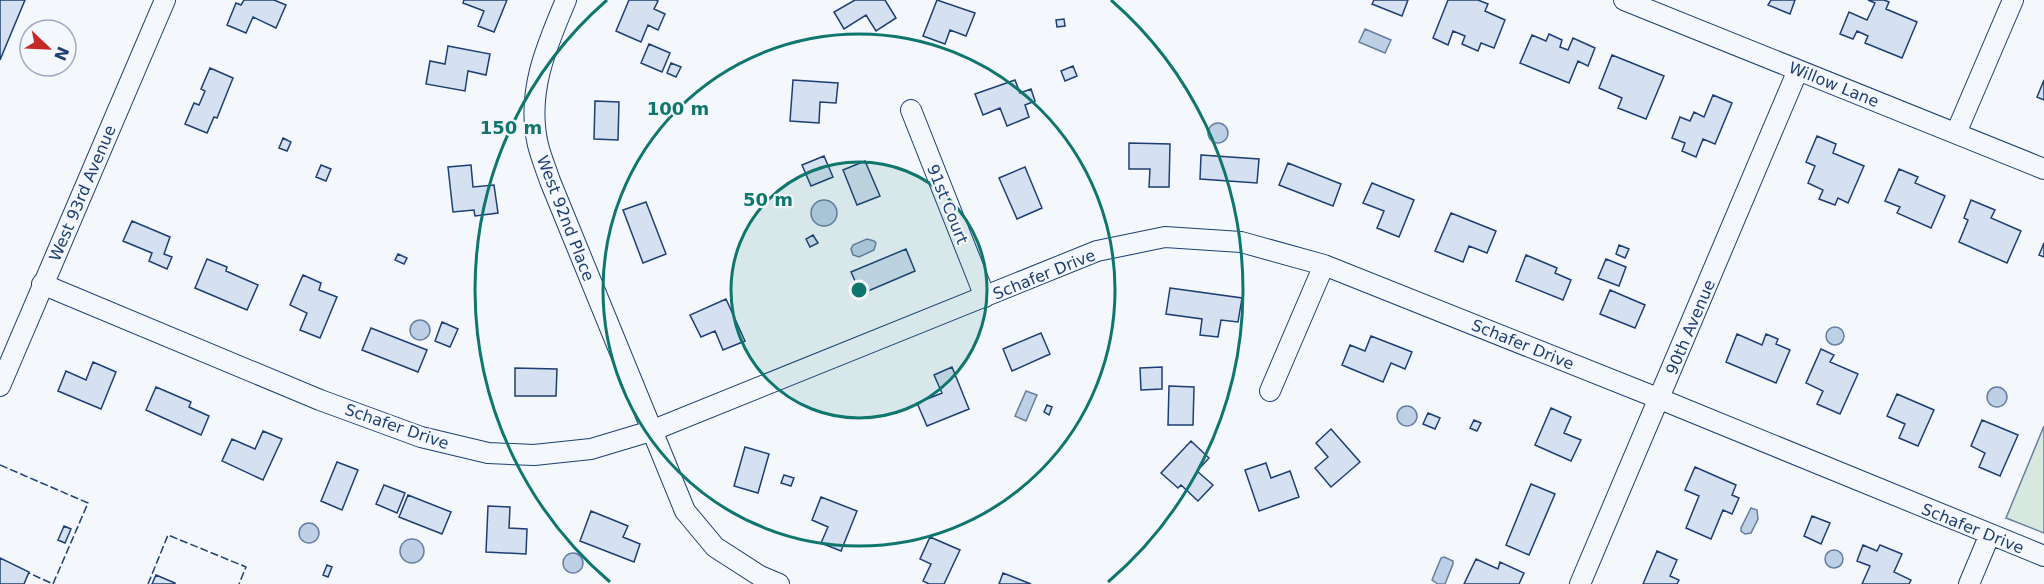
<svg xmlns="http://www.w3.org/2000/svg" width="2044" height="584" viewBox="0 0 2044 584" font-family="'DejaVu Sans',sans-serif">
	<rect width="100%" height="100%" fill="#f4f7fb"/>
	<path fill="#d7e8df" stroke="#687fa3" stroke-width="1.5" d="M2044,426V533L2006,518Z"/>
	<path fill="#bed0e5" stroke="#687fa3" stroke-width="1.5" d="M1365,29L1391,40L1385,53L1359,42Z
		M1208 133a10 10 0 1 1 20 0a10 10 0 1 1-20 0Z
		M811 213a13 13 0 1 1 26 0a13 13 0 1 1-26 0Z
		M867,239L874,241L876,243L874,250L859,257L853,255L851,249L853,245Z
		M410 330a10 10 0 1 1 20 0a10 10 0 1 1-20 0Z
		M1826 336a9 9 0 1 1 18 0a9 9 0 1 1-18 0Z
		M1987 397a10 10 0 1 1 20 0a10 10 0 1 1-20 0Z
		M1026,391L1037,395L1026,421L1015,416Z
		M1397 416a10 10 0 1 1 20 0a10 10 0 1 1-20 0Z
		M1751,508L1757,510L1758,519L1751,533L1745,534L1741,531V528Z
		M299 533a10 10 0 1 1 20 0a10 10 0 1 1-20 0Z
		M400 551a12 12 0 1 1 24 0a12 12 0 1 1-24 0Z
		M1825 559a9 9 0 1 1 18 0a9 9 0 1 1-18 0Z
		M563 563a10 10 0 1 1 20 0a10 10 0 1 1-20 0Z
		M1444,557L1453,561V564L1445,584H1438L1432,580L1441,558Z"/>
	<path fill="#d5e0f0" stroke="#1d3f73" stroke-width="1.5" d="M0,0H25L0,60Z
		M244,0H274L286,5L276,28L253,17L246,33L227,25L236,3L241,5Z
		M464,0H507L494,32L478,26L484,11L463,3Z
		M629,0H656L658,1L654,9L665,14L658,30L648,25L641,42L616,31Z
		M855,0H885L896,18L876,31L866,15L844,29L834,12Z
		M937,0L975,13L966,36L950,30L945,44L923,36Z
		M1374,0H1408L1402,16L1372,4Z
		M1448,0H1478L1488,4L1485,11L1505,20L1494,48L1481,43L1478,51L1462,44L1465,36L1453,31L1448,45L1433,38Z
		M1771,0H1795L1790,14L1768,5Z
		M1868,0H1884L1889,2L1886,9L1917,22L1902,58L1865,43L1868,36L1857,31L1853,39L1840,34L1849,12L1867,20L1875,3Z
		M1064,19L1065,26L1057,27L1056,20Z
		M1549,34L1562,40L1560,47L1568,50L1573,38L1595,48L1588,66L1578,61L1569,83L1520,63L1532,35L1546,41Z
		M649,44L670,53L662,72L641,63Z
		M448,46L490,54L486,75L468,71L465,91L426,84L430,61L445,64Z
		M1612,55L1664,76L1646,119L1618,108L1622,98L1599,88Z
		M671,63L681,67L676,77L667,73Z
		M1073,66L1077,76L1065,81L1061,71Z
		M210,68L233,78L217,118L214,117L207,133L185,124L194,103L199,105L205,91L201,89Z
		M793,80L838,83L836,103L820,102L819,123L790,121Z
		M1015,80L1020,93L1031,89L1035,101L1025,105L1029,117L1007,126L1000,108L983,115L975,94Z
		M2044,80V100L2037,97Z
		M1713,95L1732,103L1715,144L1703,139L1696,157L1682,151L1685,143L1672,138L1680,117L1690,121L1694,112L1704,117Z
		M595,101L619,102L618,140L594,139Z
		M1817,136L1836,144L1833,153L1864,166L1848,203L1838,198L1835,205L1819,199L1823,190L1808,183L1815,166L1806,162Z
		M283,138L291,142L287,151L279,148Z
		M1129,143L1170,144L1169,187H1149L1150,169H1129Z
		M1201,155L1259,159L1257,183L1200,179Z
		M824,156L833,177L811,186L802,165Z
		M865,161L880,196L857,205L843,170Z
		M1288,163L1341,184L1333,206L1279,185Z
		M321,165L331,169L326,181L316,177Z
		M471,165L473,187L494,185L498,213L475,216L474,210L453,212L448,167Z
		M1025,167L1042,208L1017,219L999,178Z
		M1899,169L1918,177L1915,183L1945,196L1931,228L1897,213L1900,207L1885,201Z
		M1372,183L1414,200L1399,237L1377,228L1384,211L1363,203Z
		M1971,200L1995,210L1991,218L2021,231L2007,263L1959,242L1968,220L1964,218Z
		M646,202L666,254L643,263L623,210Z
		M1451,213L1496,231L1487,253L1469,246L1463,262L1435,251Z
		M132,221L170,237L164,254L172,257L167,269L149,261L152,253L123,241Z
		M813,235L818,243L810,247L806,239Z
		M2044,243V257L2039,255Z
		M1619,245L1629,249L1625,258L1616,254Z
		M906,249L915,271L861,294L851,272Z
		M398,254L407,258L404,264L395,260Z
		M1526,255L1557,268L1555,273L1571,280L1563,300L1516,281Z
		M207,259L227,267L226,271L258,285L247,310L195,288Z
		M1606,259L1626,267L1619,286L1598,278Z
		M303,275L321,283L319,290L337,297L320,338L300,330L307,313L290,305Z
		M1170,288L1242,298L1238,322L1221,320L1218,337L1200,335L1202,319L1166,314Z
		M1610,290L1645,305L1635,328L1600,314Z
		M726,299L745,341L723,350L715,331L701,337L690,315Z
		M442,322L458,329L450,347L435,341Z
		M371,328L427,350L418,372L362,350Z
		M1041,333L1050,354L1012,371L1003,349Z
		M1737,334L1762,345L1766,334L1778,339L1776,344L1790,350L1776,383L1726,362Z
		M1371,336L1412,352L1405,369L1391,363L1383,382L1342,365L1350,345L1365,351Z
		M1821,349L1834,355L1830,362L1858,374L1840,414L1817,404L1823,391L1806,383Z
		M93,362L116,372L101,409L58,391L66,371L86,380Z
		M952,367L969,409L927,426L917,403L942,393L934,375Z
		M1162,367V389L1141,390L1140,368Z
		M515,368L557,369L556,396H515Z
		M1169,386L1194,387L1193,425H1168Z
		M156,387L191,402L189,407L209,416L201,435L146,410Z
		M1897,394L1934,410L1918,446L1899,438L1905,424L1887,416Z
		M1047,405L1052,407L1049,415L1044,412Z
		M1551,408L1571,417L1564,433L1581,440L1571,461L1535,445Z
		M1428,413L1440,418L1435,429L1423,424Z
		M1474,420L1481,423L1477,431L1470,428Z
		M1982,420L2018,435L2000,476L1979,467L1985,453L1971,446Z
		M1331,429L1360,462L1331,487L1315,468L1328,457L1316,443Z
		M263,431L282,439L263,480L222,461L232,439L255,449Z
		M1191,441L1209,458L1197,471L1213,485L1198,501L1181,485L1178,488L1161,473Z
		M745,447L769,454L758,493L734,486Z
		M337,462L358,470L342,510L321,501Z
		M1266,463L1271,478L1290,471L1299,497L1259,511L1245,470Z
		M1695,467L1736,485L1732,495L1739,498L1732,514L1723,510L1711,539L1686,528L1699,496L1685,490Z
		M784,475L794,478L791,486L781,483Z
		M1531,484L1555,494L1529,555L1506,545Z
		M384,485L405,493L397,513L376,504Z
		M408,495L451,512L442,534L399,517Z
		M821,497L857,511L841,551L821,543L828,527L812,520Z
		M488,506L510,507L509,528L527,529L526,554L486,552Z
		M591,511L628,526L623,537L640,544L634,562L580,541Z
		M1812,516L1830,523L1821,544L1804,536Z
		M64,526L71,529L65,543L58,540Z
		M930,537L960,550L944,584H929L923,581L931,564L920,559Z
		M1863,545L1877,551L1880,545L1902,554L1894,572L1911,580L1909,584H1862L1870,566L1857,561Z
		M1657,551L1677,560L1670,576L1679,580L1677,584H1643Z
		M0,558L29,572L24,584H0Z
		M1476,559L1498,569L1500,562L1524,573L1519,584H1464Z
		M327,565L332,567L328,577L323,575Z
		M1003,573L1031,584H999Z
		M156,575L175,583V584H152Z"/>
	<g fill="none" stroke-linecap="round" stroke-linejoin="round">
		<defs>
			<path id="minor" d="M566,0C546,47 526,93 538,145C541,157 546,169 550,181L685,511L715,547L760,576L779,584
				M1624,0L2044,169
				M911,110L985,297
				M1956,133L2013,0
				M42,284L320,400L421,437L488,453L534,455L591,449L651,431L1097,251L1165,237L1241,242L1324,265L1660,399L2044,556
				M0,386L165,0
				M1270,391L1324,265
				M1580,584L1798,70
				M1969,584L1990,534"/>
		</defs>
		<use href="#minor" stroke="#1d3f73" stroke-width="22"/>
		<use href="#minor" stroke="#f4f7fb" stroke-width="20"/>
		<path stroke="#1d3f73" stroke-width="1.5" stroke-dasharray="8 3" stroke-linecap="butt" d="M0,465L88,503L53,584L29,573
			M148,584L168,535L246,567L239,584"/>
	</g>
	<circle cx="859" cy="290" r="128" fill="#0f766e" fill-opacity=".12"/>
	<g fill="none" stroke="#0f766e" stroke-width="3">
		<circle cx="859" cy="290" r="128"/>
		<circle cx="859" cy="290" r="256"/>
		<path d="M610 582A384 384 0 0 1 607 0M1111 0A384 384 0 0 1 1108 582"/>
	</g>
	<g text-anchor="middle" stroke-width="4.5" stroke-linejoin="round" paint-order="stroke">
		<g font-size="16" fill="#1d3f73" stroke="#f4f7fb">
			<text transform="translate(1834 84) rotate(22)" y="6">Willow Lane</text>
			<text transform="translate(82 193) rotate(-67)" y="6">West 93rd Avenue</text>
			<text transform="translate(948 204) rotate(68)" y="6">91st Court</text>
			<text transform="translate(566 218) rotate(69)" y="6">West 92nd Place</text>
			<text transform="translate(1044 274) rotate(-22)" y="6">Schafer Drive</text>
			<text transform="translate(1690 327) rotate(-67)" y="6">90th Avenue</text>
			<text transform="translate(1523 344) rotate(22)" y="6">Schafer Drive</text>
			<text transform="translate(397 426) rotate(19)" y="6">Schafer Drive</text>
			<text transform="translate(1973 528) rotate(22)" y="6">Schafer Drive</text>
		</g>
	</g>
	<circle cx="859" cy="290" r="9" fill="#0f766e" stroke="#f4f7fb" stroke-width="3"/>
	<g font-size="18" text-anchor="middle" font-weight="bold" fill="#0f766e" stroke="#f4f7fb" stroke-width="4.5" stroke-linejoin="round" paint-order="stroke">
		<text x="678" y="115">100 m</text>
		<text x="511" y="134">150 m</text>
		<text x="768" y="206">50 m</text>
	</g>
	<g transform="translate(48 48) rotate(113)"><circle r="28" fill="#f4f7fb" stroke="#9eadc5" stroke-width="1.5"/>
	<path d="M0-4.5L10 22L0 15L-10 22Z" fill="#c62828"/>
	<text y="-9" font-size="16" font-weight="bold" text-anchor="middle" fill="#1d3f73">N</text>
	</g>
</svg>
